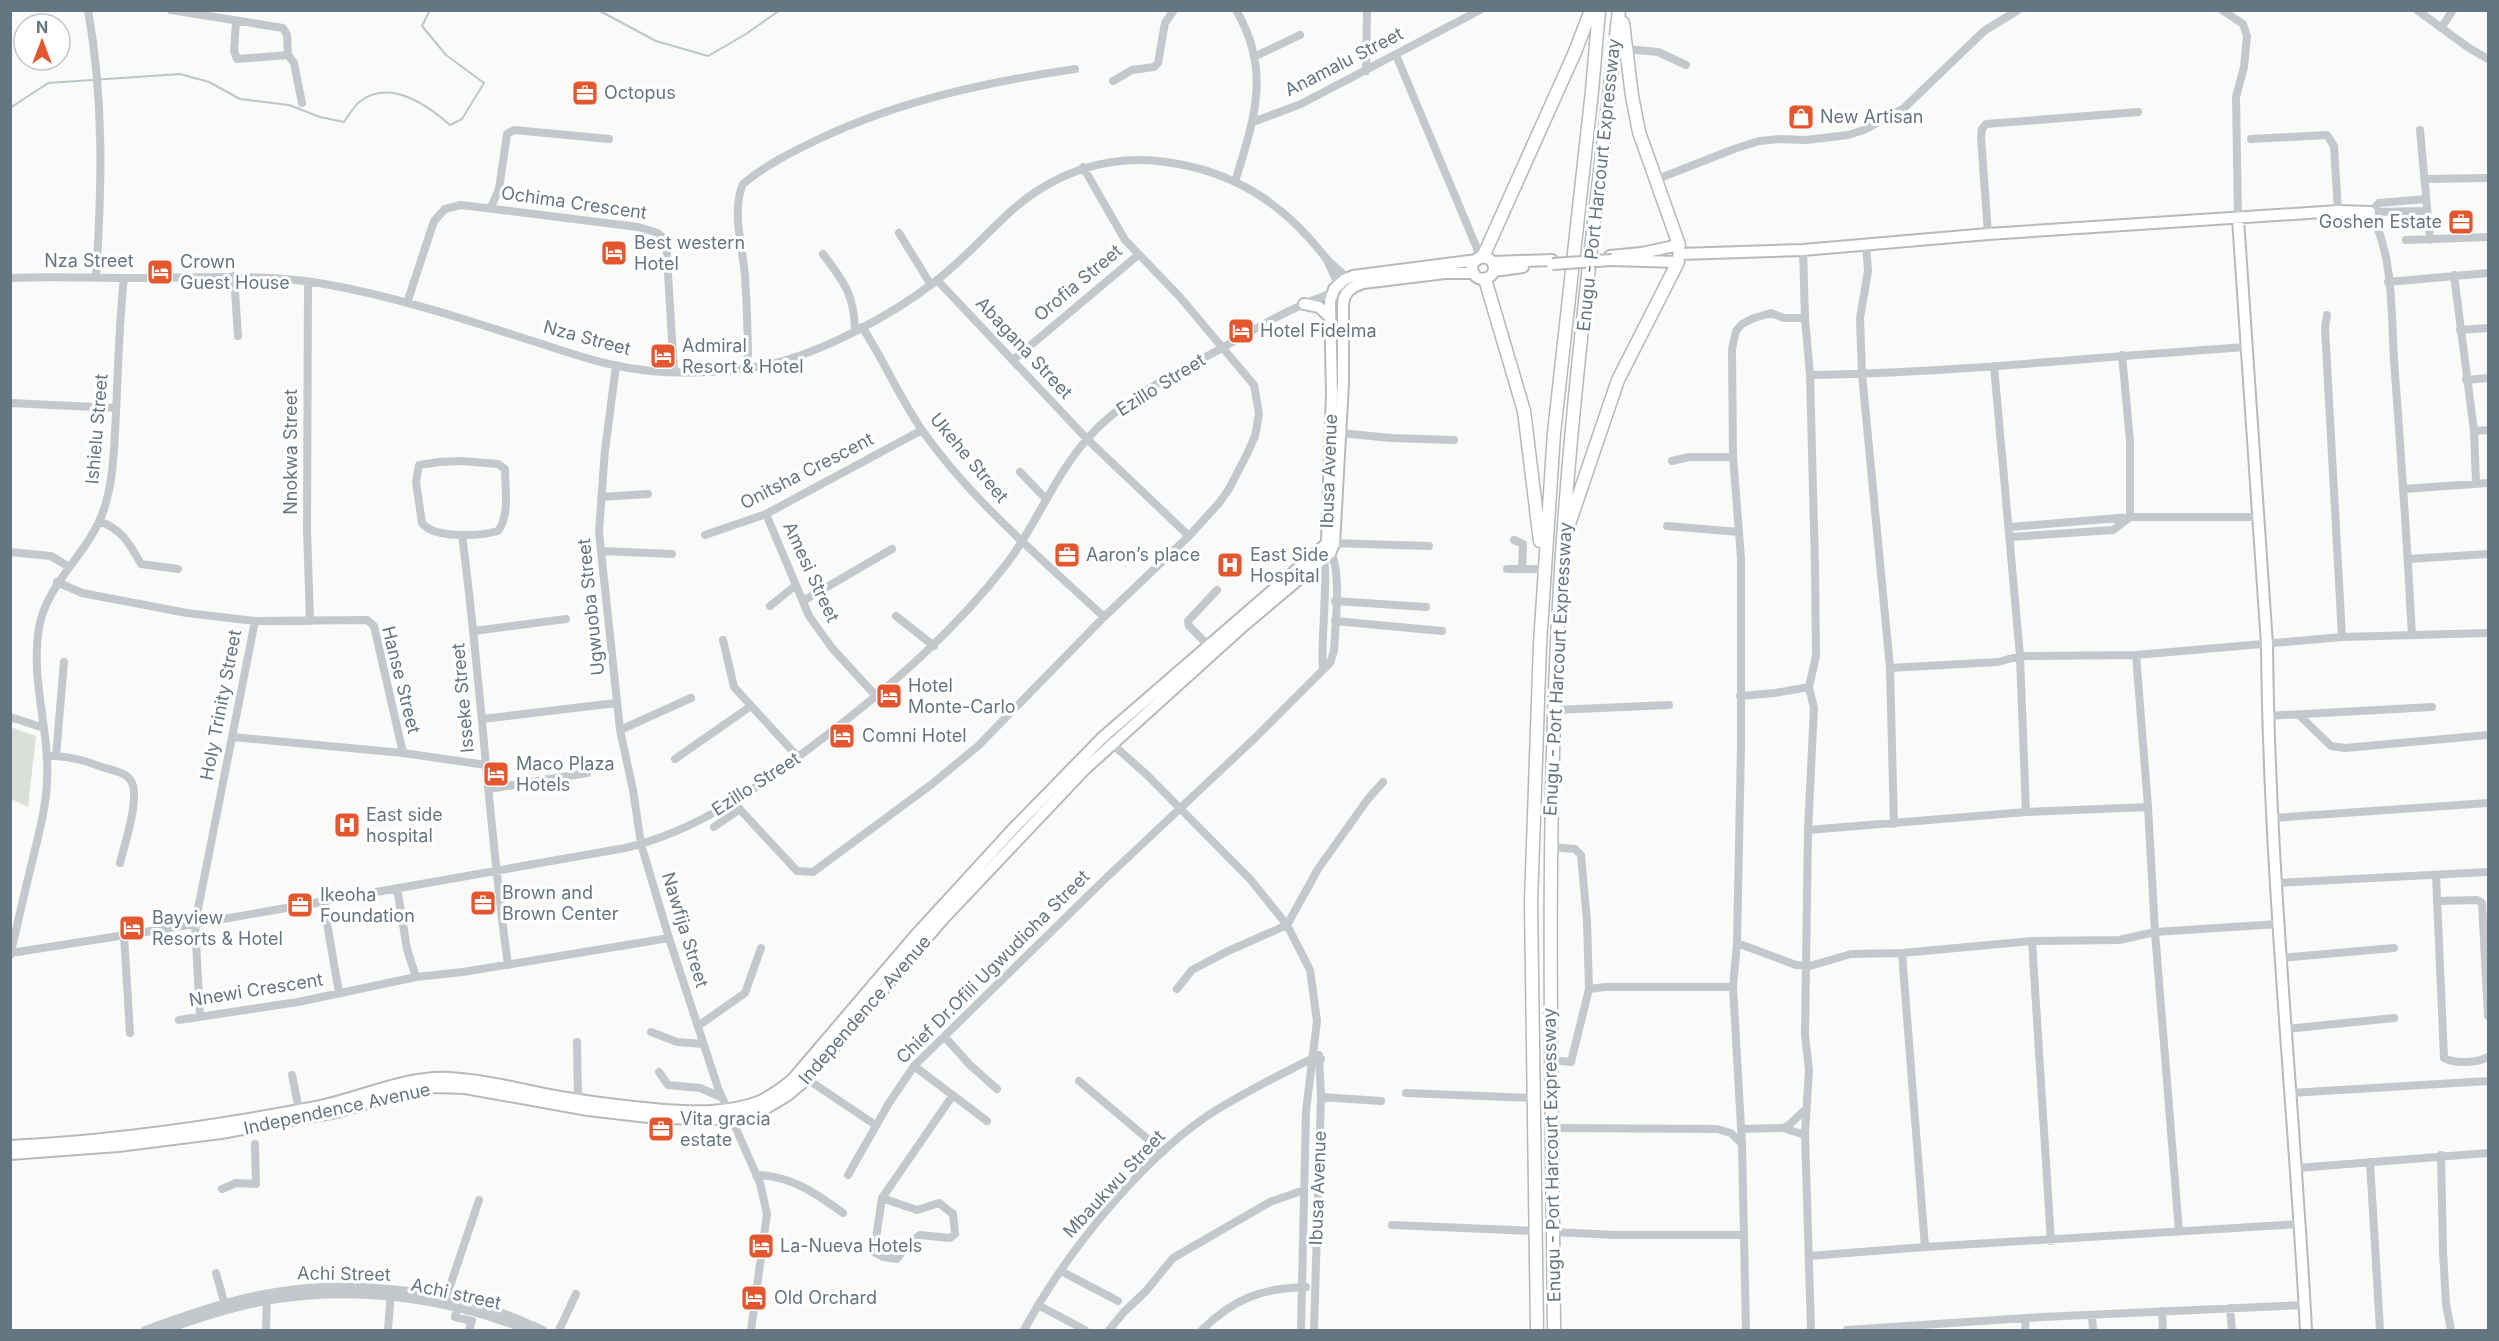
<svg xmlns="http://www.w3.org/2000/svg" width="2499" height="1341" viewBox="0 0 2499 1341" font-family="Inter,sans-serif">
	<rect width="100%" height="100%" fill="#fafaf8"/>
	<path fill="#dadfd7" d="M10,727L36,736L28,807L11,799Z"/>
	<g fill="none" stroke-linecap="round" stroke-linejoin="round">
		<path stroke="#bbc7cb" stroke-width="2" d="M598,10L656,41L708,56L746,34L780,10
			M10,108L48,83L180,74L209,82L240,99L289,105L320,117L344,122C349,115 355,104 362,100C391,80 428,105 450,125L462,119L484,83L446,55L422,26L430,10"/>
		<defs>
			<path id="major" d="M2238,219L2267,645C2269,874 2294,1102 2306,1330
				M1680,254L1803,250L1988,234L2338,211L2370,212
				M1610,256L1642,253L1679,245L1678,262L1612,260
				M1472 268a11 11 0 1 1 22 0a11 11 0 1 1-22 0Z
				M1492,262L1552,260
				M1494,271L1523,267
				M1304,304L1319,307L1330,317
				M10,1146C113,1141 216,1126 316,1107C357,1099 408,1075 449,1078C486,1080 523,1090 560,1097C595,1103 629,1107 664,1110C695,1112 728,1113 758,1102C770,1097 782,1088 792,1080L914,937L1013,829L1103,737L1325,545L1327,542L1332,393L1330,301L1334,289L1344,280L1353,276L1477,260
				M10,1154L118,1146L221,1133L336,1112L398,1094L434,1087L465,1088L588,1110L657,1118L732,1119L768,1107L788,1095L807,1079L943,919L1085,769L1241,628L1330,553L1334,544L1343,383V305C1344,292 1351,287 1363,283L1445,273H1474"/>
			<path id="highway" d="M1623,23L1632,96L1639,132L1679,245
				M1483,257L1575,52L1591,10
				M1485,279L1524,411L1540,541
				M1569,524L1618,380L1678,262
				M1537,1330L1531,902L1540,644L1554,433L1592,91L1599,10
				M1554,1330C1552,1082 1545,834 1560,586C1571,394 1597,202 1619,10"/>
		</defs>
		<use href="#major" stroke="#b5babe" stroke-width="14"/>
		<use href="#highway" stroke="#b4b9bd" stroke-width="15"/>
		<path stroke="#c3c8cc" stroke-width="8" d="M88,10C104,99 102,188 96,277
			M171,10L283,28L287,35L288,55L294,63L302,103
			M2222,10L2243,24L2247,36L2244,67L2236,97L2238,219
			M2417,10L2469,48L2488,59
			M236,21L234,51L237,59L288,55
			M2441,28L2453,10
			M1626,49L1658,52L1686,65
			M1396,55L1481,258
			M1254,57L1300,35
			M1366,71L1367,10
			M1113,81L1132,70L1154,67L1158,63L1165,23L1174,10
			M1253,122L1301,104L1480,10
			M2420,130L2430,240
			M2251,139L2327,135L2334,146L2338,211
			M1083,167L1125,240L1179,296L1254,385L1259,414L1255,436L1248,452L1229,489L1219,503L1189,536L1104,617
			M2424,179L2488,178
			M1655,180L1734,149L1759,141L1780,139L1806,140L1848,135L1864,130L1904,108L1984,31L2018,10
			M1235,182C1254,119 1272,71 1236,10
			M491,207L499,189L507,134L514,130L609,139
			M2370,212C2394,255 2391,312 2394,360C2401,452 2407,544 2412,635
			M2370,212L2379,203L2426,199
			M2370,212L2427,211
			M899,233L931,285
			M1988,234L1981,137L1982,129L1986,124L2138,112
			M2406,240L2488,237
			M1866,245L1868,271L1860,318L1862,374L1890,668L1894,824
			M1803,250L1805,318L1810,375L1815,566L1816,656L1809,687L1814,708L1808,830L1805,1035L1809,1070L1805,1134L1811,1330
			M823,254C844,282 854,294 855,330
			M1327,260L1340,288
			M2454,275L2474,431L2476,483
			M234,276L238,336
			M10,278C50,276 89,278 128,278C193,278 260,273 325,284C392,296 458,317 523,338C553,347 583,359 614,365C660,376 721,374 767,365C822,353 892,315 936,281C963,260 986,234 1011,211C1055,172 1108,154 1166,162C1234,171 1284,204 1325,257C1332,266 1344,273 1351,282
			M937,280L1087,439L1189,536
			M308,282L307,529L310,621
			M2388,282L2488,273
			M407,303L434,221L445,209L461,205L638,227L658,233L666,241L674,371
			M2327,315L2325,328L2342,637
			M2460,330L2488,328
			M1013,360L1137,256
			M616,366L605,450L599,532L620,730L633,790L641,844L669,938L718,1088L760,1183L767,1214L751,1330
			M1994,366L2020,656L2026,812
			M748,368C748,337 747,306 745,276C743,248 731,211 743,184C765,165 794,151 821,138C902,100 987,82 1075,69
			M1810,375C1956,373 2102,356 2248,347
			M2466,380L2488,378
			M10,403L116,408
			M2474,431L2488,430
			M1340,433L1391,438L1454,440
			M461,461L498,464L505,469C505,487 510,516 498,531C480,536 434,539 422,523L416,482L419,465L439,462Z
			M1672,461L1689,457H1733
			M1020,472L1046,499
			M2404,489L2488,483
			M601,497L648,494
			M766,514L809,616L832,648L876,696
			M99,521C123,530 129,543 141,564L178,569
			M1667,526L1739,532
			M2010,527L2130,517H2258
			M462,535C481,678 488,822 508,965
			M705,535L766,514L922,430
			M2011,537L2113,530L2130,517V441L2122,355
			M1514,540L1523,544L1522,569
			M1331,543L1429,546
			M601,551L672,554
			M10,552L51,556L69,567
			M1322,553C1330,567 1320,644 1323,669
			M2408,559L2488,554
			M1507,569H1543
			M57,582L82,593L187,613L255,621L367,620L374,626L403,753
			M803,601L892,549
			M1335,601L1426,607
			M770,606L796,585
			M896,616L934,646
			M1335,621L1442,631
			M474,631L566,619
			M723,640L734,687L798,757
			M1208,645L1189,626L1188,621L1217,590
			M1890,668L1998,662L2020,656L2136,655L2342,637L2488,633
			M1740,696L1775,693L1809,687
			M1555,710L1669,705
			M2267,716L2432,707
			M2300,716L2331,746L2345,748L2488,735
			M10,717L44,728
			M482,719L616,703
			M620,730L691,698
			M233,737L403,753L486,765
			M1110,742L1147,775L1250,879L1287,925L1310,970L1317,1021L1306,1111L1301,1330
			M47,756C66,755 84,760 102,767C111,770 126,772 131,781C141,796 124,846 120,863
			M56,756L64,662
			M675,759L751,706
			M489,789L587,773
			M733,802L797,871L813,872L932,784L978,746L1104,617C1042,559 970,499 922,430C899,397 884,360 862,327
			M2148,807L2155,932L2179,1231
			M2273,818L2488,803
			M714,827L740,809
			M1808,830L2026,812L2148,807L2136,655
			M1550,847L1575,849L1581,855L1587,921L1589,989
			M2436,875L2444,1058C2455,1064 2477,1063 2488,1057
			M2277,883L2488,872
			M397,888L407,949L416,977L463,972L669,938
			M323,900L339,993
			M2437,901L2477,900L2482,903L2488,1016
			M124,935L130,1033
			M2032,941L2051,1241
			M1737,943L1796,965L1810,966L1851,954L1902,953L2032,941L2119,940L2155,932L2279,924
			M11,953L195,924L625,848C699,831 763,784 823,738C891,686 955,631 1008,562C1037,523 1054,477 1087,439C1123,398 1175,374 1222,348C1255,329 1288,309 1324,296L1332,293L1344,298
			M1902,953L1925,1247
			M10,955C18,923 25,890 33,858C39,833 46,807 47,782C50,730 30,679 39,628C47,581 90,553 104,509C114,479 114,446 116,414C118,369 119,323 124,278
			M2280,958L2394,948
			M1177,989L1192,970L1226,952L1287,925L1318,869L1368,799L1383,782
			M200,1016L195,924L255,621
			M179,1020L298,1002L416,977
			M698,1026L745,993L761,948
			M2286,1029L2394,1018
			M651,1032L677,1042L703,1044
			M945,1037L969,1064L997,1089
			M577,1042L578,1099
			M1551,1060L1571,1062L1589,989L1605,987H1733
			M914,1066L987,1121
			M659,1072L668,1085L700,1088L721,1097
			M292,1075L299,1110
			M807,1079L871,1122
			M1079,1081L1163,1152
			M1406,1093L1534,1098
			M2291,1093L2488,1081
			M1321,1097L1381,1101
			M1552,1128L1717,1129L1731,1133L1742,1144
			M1783,1128L1789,1125L1806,1109
			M1741,1129L1783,1128L1805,1135
			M2441,1155L2443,1251L2446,1304L2451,1330
			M2370,1162L2380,1330
			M2297,1168L2488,1153
			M756,1175C790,1175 817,1194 843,1213
			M848,1175L889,1103L914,1066L1105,879L1256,737L1330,663L1334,651C1335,628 1343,564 1328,548
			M222,1189L236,1183L256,1184L255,1144
			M882,1198L917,1210L939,1203L953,1214L955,1234L950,1238L920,1235L908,1244L897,1259L883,1257L874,1252L882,1198L953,1095
			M1392,1225L1535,1231
			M1554,1232L1616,1235H1743
			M1809,1256L1925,1247L2300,1224
			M1061,1271L1118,1301
			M216,1273L225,1305
			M446,1298L479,1200
			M1038,1305L1085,1330
			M458,1308L455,1317L472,1321L469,1330
			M2230,1308L2232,1330
			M2162,1311L2163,1330
			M2092,1315L2093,1330
			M145,1330C187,1315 231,1299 276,1292C338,1281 418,1288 479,1305C501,1311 522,1321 543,1330
			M165,1330C199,1318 235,1306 271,1300C357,1286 447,1298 527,1330
			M266,1330L267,1295
			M388,1330L391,1292
			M559,1330L576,1294
			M1024,1330C1064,1256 1137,1164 1207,1116C1240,1094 1276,1077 1311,1059H1321
			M1109,1330L1124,1312L1146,1291L1173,1258L1270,1202L1304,1190
			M1202,1330C1233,1299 1262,1288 1306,1287
			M1314,1330L1321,1097L1319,1055
			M1746,1330L1742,1144L1733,987L1737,943L1741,746V558L1733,457L1732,349L1736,331L1742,324L1754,318L1771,313L1784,318H1805
			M1847,1330L2042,1317L2305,1305
			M2025,1330L2026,1319"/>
		<use href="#major" stroke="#fff" stroke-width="10"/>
		<use href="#highway" stroke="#fff" stroke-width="12"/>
		<defs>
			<path id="major-bridge" d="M1552,264L1612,260"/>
		</defs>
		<use href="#major-bridge" stroke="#b5babe" stroke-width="14" stroke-linecap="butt"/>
		<use href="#major-bridge" stroke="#fff" stroke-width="10"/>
	</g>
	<defs>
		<symbol id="office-square" viewBox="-11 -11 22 22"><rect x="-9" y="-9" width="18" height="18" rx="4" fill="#e4572e" stroke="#fff"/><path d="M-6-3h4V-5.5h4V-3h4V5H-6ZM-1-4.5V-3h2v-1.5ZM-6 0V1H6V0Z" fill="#fff"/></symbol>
		<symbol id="shop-square" viewBox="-11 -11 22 22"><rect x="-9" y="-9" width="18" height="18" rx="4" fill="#e4572e" stroke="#fff"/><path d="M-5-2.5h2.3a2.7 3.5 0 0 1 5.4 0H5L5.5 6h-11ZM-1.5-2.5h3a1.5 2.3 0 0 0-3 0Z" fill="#fff"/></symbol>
		<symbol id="hotel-square" viewBox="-11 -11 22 22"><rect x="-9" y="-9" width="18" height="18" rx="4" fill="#e4572e" stroke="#fff"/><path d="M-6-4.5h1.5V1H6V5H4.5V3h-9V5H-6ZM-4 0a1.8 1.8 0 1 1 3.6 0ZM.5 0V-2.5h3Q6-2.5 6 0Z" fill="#fff"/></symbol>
		<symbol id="hospital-square" viewBox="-11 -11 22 22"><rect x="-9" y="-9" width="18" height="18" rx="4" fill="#e4572e" stroke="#fff"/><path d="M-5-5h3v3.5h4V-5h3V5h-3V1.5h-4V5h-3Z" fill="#fff"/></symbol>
	</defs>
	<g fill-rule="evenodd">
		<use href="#office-square" x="570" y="78" width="30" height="30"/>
		<use href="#shop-square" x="1786" y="102" width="30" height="30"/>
		<use href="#office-square" x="2446" y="207" width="30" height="30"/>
		<use href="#hotel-square" x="599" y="238" width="30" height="30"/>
		<use href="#hotel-square" x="145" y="257" width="30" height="30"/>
		<use href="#hotel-square" x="1226" y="316" width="30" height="30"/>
		<use href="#hotel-square" x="648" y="341" width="30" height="30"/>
		<use href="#office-square" x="1052" y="540" width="30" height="30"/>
		<use href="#hospital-square" x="1215" y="550" width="30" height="30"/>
		<use href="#hotel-square" x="874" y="681" width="30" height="30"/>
		<use href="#hotel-square" x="827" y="721" width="30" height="30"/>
		<use href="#hotel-square" x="481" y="759" width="30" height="30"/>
		<use href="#hospital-square" x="332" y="810" width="30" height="30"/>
		<use href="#office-square" x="468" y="888" width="30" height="30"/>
		<use href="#office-square" x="285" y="890" width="30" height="30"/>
		<use href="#hotel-square" x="117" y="913" width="30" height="30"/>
		<use href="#office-square" x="646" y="1114" width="30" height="30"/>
		<use href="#hotel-square" x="746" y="1231" width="30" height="30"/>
		<use href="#hotel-square" x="739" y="1283" width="30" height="30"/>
	</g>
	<g text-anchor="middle" stroke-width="6" stroke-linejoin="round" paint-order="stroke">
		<g font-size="18" fill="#657683" stroke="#fff">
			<text transform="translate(1344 62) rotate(-27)" y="6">Anamalu Street</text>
			<text transform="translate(1599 185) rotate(-84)" y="6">Enugu - Port Harcourt Expressway</text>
			<text transform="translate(574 203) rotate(8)" y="6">Ochima Crescent</text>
			<text x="89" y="267">Nza Street</text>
			<text transform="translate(1078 283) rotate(-40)" y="6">Orofia Street</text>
			<text transform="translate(587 338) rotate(15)" y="6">Nza Street</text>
			<text transform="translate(1024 348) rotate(47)" y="6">Abagana Street</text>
			<text transform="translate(1161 385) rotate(-32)" y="6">Ezillo Street</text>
			<text transform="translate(97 429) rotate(-85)" y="6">Ishielu Street</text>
			<text transform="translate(291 452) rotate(-90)" y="6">Nnokwa Street</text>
			<text transform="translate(969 458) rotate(50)" y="6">Ukehe Street</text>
			<text transform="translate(807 471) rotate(-27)" y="6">Onitsha Crescent</text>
			<text transform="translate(1329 471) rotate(-88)" y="6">Ibusa Avenue</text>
			<text transform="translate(811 572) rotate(65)" y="6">Amesi Street</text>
			<text transform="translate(591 607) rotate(-96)" y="6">Ugwuoba Street</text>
			<text transform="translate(1558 669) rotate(-87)" y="6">Enugu - Port Harcourt Expressway</text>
			<text transform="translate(401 680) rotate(76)" y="6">Hanse Street</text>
			<text transform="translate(463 698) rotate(-95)" y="6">Isseke Street</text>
			<text transform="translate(221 705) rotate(-79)" y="6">Holy Trinity Street</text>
			<text transform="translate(756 784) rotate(-33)" y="6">Ezillo Street</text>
			<text transform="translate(685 930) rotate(73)" y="6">Nawfija Street</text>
			<text transform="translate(993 967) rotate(-45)" y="6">Chief Dr.Ofili Ugwudioha Street</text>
			<text transform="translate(256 990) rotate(-9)" y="6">Nnewi Crescent</text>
			<text transform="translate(865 1010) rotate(-49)" y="6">Independence Avenue</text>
			<text transform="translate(337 1109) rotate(-12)" y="6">Independence Avenue</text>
			<text transform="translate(1552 1155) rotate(-91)" y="6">Enugu - Port Harcourt Expressway</text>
			<text transform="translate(1114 1184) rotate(-47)" y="6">Mbaukwu Street</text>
			<text transform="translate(1318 1188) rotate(-88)" y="6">Ibusa Avenue</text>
			<text transform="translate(344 1274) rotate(1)" y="6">Achi Street</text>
			<text transform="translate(456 1294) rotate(12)" y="6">Achi street</text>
		</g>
		<g font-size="18" fill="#657683" stroke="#fff" text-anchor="start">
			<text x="604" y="99">Octopus</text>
			<text x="1820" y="123">New Artisan</text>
			<text x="2442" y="228" text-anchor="end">Goshen Estate</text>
			<text x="634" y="249">Best western<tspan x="634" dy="21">Hotel</tspan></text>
			<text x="180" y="268">Crown<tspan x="180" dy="21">Guest House</tspan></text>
			<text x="1260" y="337">Hotel Fidelma</text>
			<text x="682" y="352">Admiral<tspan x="682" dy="21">Resort &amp; Hotel</tspan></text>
			<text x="1086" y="561">Aaron’s place</text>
			<text x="1250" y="561">East Side<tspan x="1250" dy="21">Hospital</tspan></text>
			<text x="908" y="692">Hotel<tspan x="908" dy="21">Monte-Carlo</tspan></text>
			<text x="862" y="742">Comni Hotel</text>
			<text x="516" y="770">Maco Plaza<tspan x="516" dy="21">Hotels</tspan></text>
			<text x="366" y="821">East side<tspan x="366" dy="21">hospital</tspan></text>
			<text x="502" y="899">Brown and<tspan x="502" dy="21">Brown Center</tspan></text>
			<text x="320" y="901">Ikeoha<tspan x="320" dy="21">Foundation</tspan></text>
			<text x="152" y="924">Bayview<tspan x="152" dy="21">Resorts &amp; Hotel</tspan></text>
			<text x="680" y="1125">Vita gracia<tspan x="680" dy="21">estate</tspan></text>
			<text x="780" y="1252">La-Nueva Hotels</text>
			<text x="774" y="1304">Old Orchard</text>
		</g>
	</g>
	<rect width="2499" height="1341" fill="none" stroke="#657683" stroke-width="24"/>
	<g transform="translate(42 42)"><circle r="28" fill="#ffffff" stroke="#c1c8cd" stroke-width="1.5"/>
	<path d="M0-4.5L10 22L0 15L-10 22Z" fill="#e4572e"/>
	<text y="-9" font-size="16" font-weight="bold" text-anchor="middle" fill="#657683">N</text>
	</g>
</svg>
